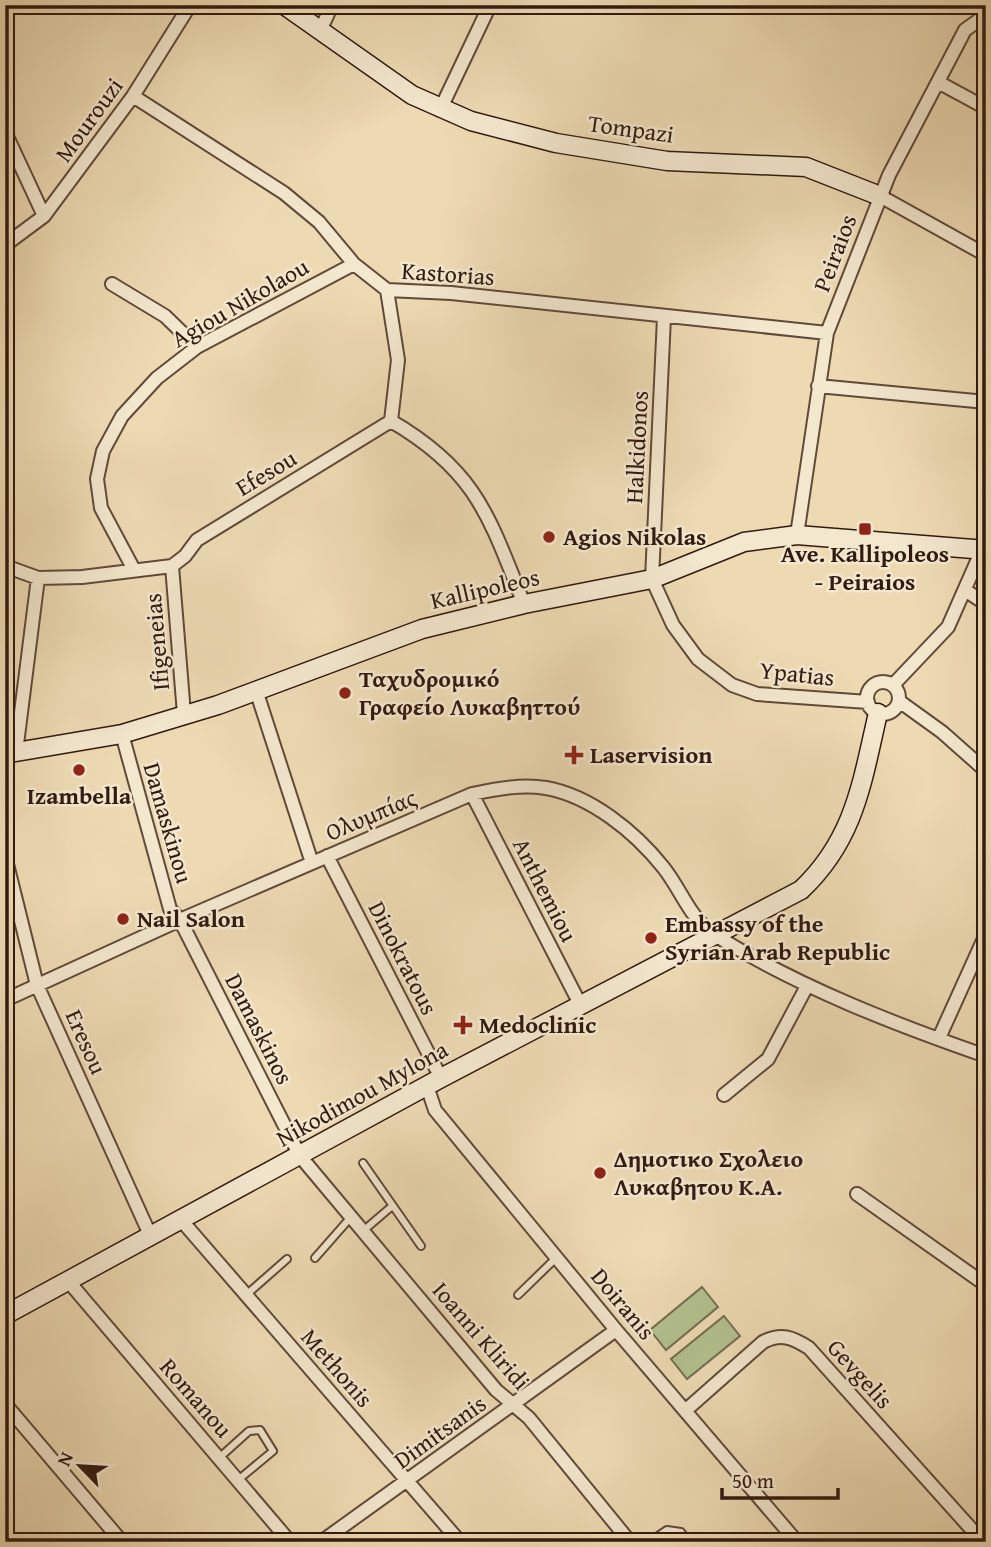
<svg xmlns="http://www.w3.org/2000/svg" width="991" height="1547" viewBox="0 0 991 1547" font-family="'Gentium Book Plus',serif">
	<rect width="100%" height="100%" fill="#eddab3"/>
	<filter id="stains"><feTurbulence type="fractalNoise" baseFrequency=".00286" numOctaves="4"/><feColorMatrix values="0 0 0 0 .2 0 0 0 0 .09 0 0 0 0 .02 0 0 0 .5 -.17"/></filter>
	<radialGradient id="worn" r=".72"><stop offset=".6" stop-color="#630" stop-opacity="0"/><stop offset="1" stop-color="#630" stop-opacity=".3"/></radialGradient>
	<path fill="#b3c190" stroke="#726e50" stroke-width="2" d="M702,1287L718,1307L666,1350L650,1330Z
		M724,1316L740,1336L687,1379L671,1359Z"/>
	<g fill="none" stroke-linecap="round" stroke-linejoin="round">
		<defs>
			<path id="lane" d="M363,1163L421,1246
				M363,1231L391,1207
				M315,1258L351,1217
				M246,1295L287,1259
				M518,1295L556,1258
				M219,1458L249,1431L260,1430L273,1451L238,1480
				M649,1542L667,1530L681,1532L689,1542"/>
			<path id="street" d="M320,31L332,5
				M938,82L986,108
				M133,96L284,193L319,222L354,264L387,290L451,293L827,333
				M440,110L490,5
				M5,132L44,216
				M880,196L986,255
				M5,245L44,216L133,96L190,5
				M112,284L165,316L197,347
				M387,290L398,360L391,421
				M664,317L652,579L673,625L698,659L732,685L757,694L868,702
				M818,386L986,402
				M391,421C477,471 489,517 524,604
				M797,535L827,333L889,175L965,30L986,15
				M5,566L38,578L82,577L172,566L185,556L197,540L391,421
				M172,566L184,714
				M133,568L101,508L97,479L103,451L122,416L157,378L197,347L354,264
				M965,590L986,604
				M867 698a16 16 0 1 1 32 0a16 16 0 1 1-32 0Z
				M893,685L948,627L982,550
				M256,690L312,863
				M899,701L942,732L986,771
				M122,734L170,909L180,920L300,1156L496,1390L529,1418L630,1542
				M16,752L38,578
				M472,794L581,1006
				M5,856L37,985L151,1237
				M327,856L441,1078
				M5,1000L182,919L472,794C496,789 521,784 546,788C591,796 635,832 663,867C683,892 689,919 718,937C801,988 894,1024 986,1056
				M939,1038L986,934
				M427,1086L435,1110L616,1330L797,1542
				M724,1095L768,1059L807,986
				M857,1194L986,1285
				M182,1221L460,1542
				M69,1282L290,1542
				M5,1404L122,1542
				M686,1410L763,1342C781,1333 792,1337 809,1348L983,1542
				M321,1542L616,1330"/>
			<path id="secondary" d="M284,5L412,95L471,121L556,143L667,161L806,167L880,196
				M5,751L16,752L122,734L218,705L422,629L524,604L652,579L744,542L797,535L986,550
				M5,1315L441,1078L801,890C855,839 862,782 878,713"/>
		</defs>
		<use href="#lane" stroke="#604a39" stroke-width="10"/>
		<use href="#street" stroke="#604a39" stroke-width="16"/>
		<use href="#secondary" stroke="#311a10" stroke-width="21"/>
		<use href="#lane" stroke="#f3e7ce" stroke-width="6"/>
		<use href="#street" stroke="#f3e7ce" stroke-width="12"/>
		<use href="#secondary" stroke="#f3e7ce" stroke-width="18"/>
	</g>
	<g fill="#8f2418" stroke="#f3e7ce" stroke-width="2.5">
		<rect x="858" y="522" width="14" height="14" rx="3.5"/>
		<circle cx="549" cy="537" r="7"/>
		<circle cx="345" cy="693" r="7"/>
		<path d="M570.5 744.5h7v7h7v7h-7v7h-7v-7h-7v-7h7z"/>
		<circle cx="79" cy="770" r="7"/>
		<circle cx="123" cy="919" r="7"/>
		<circle cx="651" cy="938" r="7"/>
		<path d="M459.5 1014.5h7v7h7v7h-7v7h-7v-7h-7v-7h7z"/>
		<circle cx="600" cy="1173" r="7"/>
	</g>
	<g text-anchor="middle" stroke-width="5" stroke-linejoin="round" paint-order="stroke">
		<g font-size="24" fill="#311a10" stroke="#f3e7ce">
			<text transform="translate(89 120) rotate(-54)" y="8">Mourouzi</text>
			<text transform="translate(631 129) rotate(8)" y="8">Tompazi</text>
			<text transform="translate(835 253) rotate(-69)" y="8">Peiraios</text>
			<text transform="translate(448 274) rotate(4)" y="8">Kastorias</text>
			<text transform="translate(240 303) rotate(-30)" y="8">Agiou Nikolaou</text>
			<text transform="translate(637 447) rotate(-87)" y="8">Halkidonos</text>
			<text transform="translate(266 473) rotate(-31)" y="8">Efesou</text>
			<text transform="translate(485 589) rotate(-13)" y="8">Kallipoleos</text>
			<text transform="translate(157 642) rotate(-95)" y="8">Ifigeneias</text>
			<text transform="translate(797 674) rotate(6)" y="8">Ypatias</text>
			<text transform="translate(371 815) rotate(-23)" y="8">Ολυμπίας</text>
			<text transform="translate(168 823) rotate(74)" y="8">Damaskinou</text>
			<text transform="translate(545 890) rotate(63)" y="8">Anthemiou</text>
			<text transform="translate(403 958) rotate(63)" y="8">Dinokratous</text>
			<text transform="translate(259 1029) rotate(63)" y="8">Damaskinos</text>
			<text transform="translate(86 1042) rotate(66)" y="8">Eresou</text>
			<text transform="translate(362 1094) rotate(-29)" y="8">Nikodimou Mylona</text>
			<text transform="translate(623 1304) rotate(50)" y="8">Doiranis</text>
			<text transform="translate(481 1336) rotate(49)" y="8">Ioanni Kliridi</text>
			<text transform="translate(337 1368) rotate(49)" y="8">Methonis</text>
			<text transform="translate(860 1374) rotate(48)" y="8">Gevgelis</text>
			<text transform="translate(196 1398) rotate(49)" y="8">Romanou</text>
			<text transform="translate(440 1432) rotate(-36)" y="8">Dimitsanis</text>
		</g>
		<g font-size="24" font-weight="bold" fill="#311a10" stroke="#f3e7ce" text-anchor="start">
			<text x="563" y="545">Agios Nikolas</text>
			<text x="865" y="562" text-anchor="middle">Ave. Kallipoleos<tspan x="865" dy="28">- Peiraios</tspan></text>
			<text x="359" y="687">Ταχυδρομικό<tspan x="359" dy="28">Γραφείο Λυκαβηττού</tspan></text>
			<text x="590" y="763">Laservision</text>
			<text x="79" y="804" text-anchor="middle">Izambella</text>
			<text x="137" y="927">Nail Salon</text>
			<text x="665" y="932">Embassy of the<tspan x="665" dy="28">Syrian Arab Republic</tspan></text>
			<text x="479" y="1033">Medoclinic</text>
			<text x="614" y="1167">Δημοτικο Σχολειο<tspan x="614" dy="28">Λυκαβητου Κ.Α.</tspan></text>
		</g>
	</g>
	<rect width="991" height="1547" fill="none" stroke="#eddab3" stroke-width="28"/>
	<rect x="7" y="7" width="977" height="1533" fill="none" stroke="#311a10" stroke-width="3.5"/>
	<rect x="14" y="14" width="963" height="1519" fill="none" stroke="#311a10" stroke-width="2"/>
	<g transform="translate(80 1466) rotate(295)" stroke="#f3e7ce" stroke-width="5" paint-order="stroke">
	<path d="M0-5L12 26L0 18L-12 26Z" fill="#311a10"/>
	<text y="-10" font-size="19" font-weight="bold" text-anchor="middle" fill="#311a10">N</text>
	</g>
	<path d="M722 1488v10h116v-10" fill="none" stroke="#311a10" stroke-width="3.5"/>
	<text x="732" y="1488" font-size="21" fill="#311a10" stroke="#f3e7ce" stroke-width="5" paint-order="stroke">50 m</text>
	<rect width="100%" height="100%" filter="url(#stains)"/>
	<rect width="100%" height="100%" fill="url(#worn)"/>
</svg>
